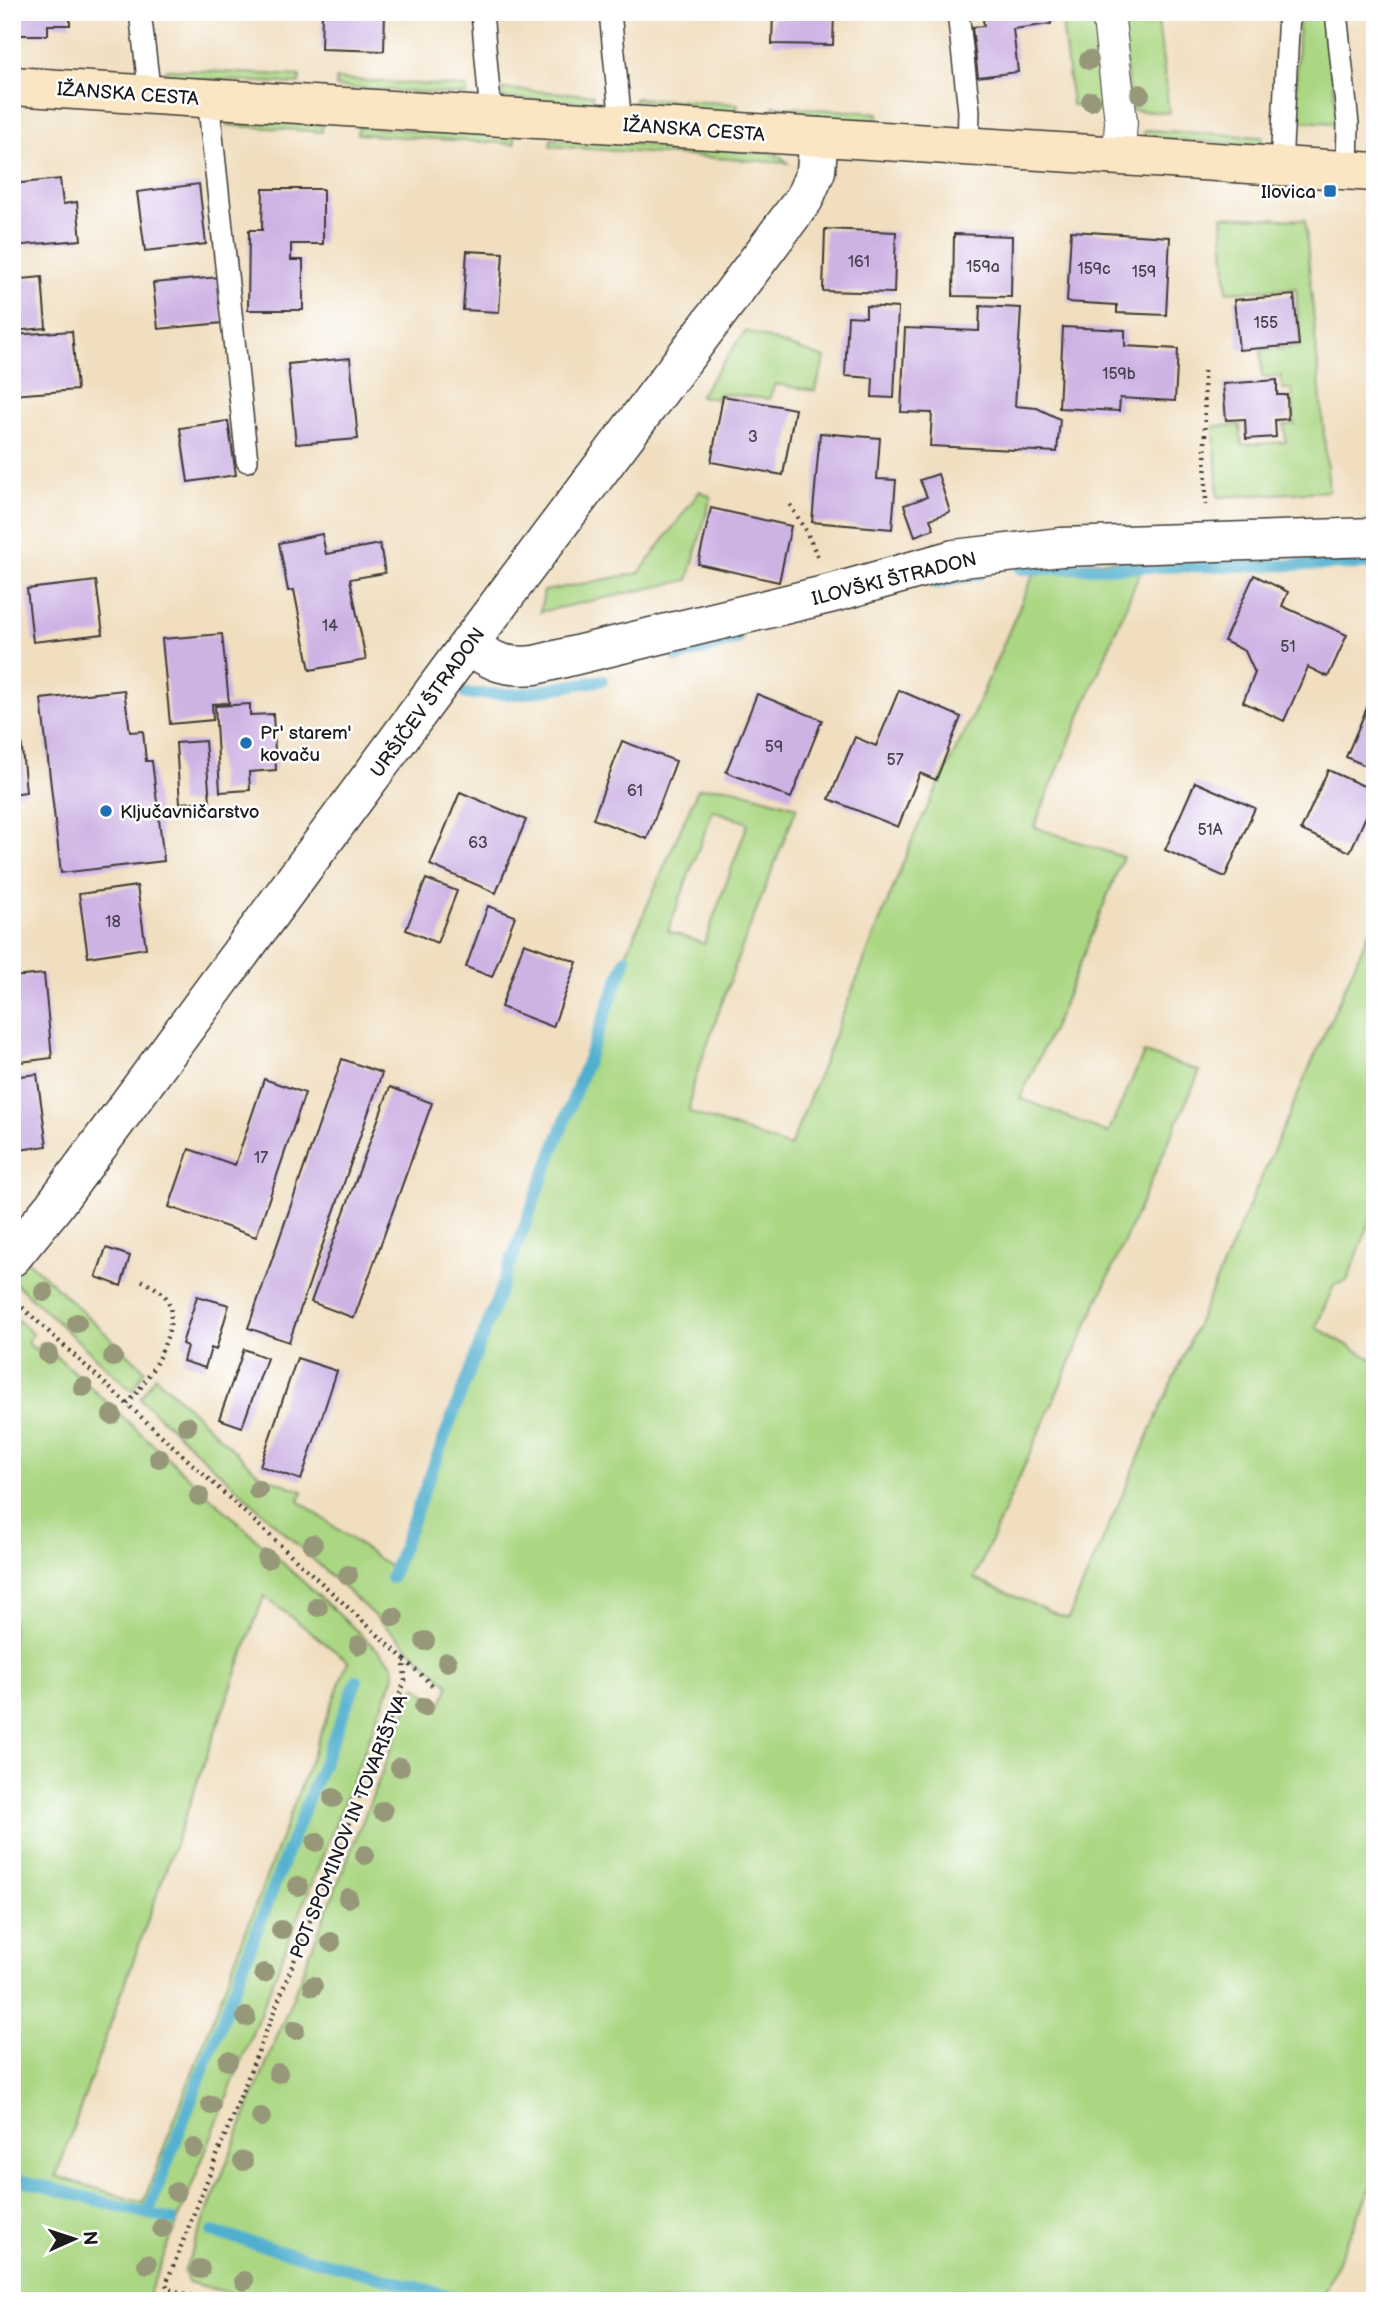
<svg xmlns="http://www.w3.org/2000/svg" width="1387" height="2313" viewBox="0 0 1387 2313" font-family="'Balsamiq Sans',sans-serif">
	<rect width="100%" height="100%" fill="#fff"/>
	<filter id="ink" filterUnits="userSpaceOnUse"><feTurbulence type="fractalNoise" baseFrequency=".0143" numOctaves="2"/><feDisplacementMap in="SourceGraphic" scale="14" xChannelSelector="R" yChannelSelector="G"/><feConvolveMatrix kernelMatrix="1 2 1 2 8 2 1 2 1" color-interpolation-filters="sRGB"/></filter>
	<filter id="wash" filterUnits="userSpaceOnUse"><feTurbulence type="fractalNoise" baseFrequency=".00686" numOctaves="4" result="noise"/><feDisplacementMap in="SourceGraphic" scale="28" xChannelSelector="R" yChannelSelector="G"/><feGaussianBlur stdDeviation="1.57" result="paint"/><feColorMatrix in="noise" values="0 0 0 0 0 0 0 0 0 0 0 0 0 0 0 0 0 1.4 0 .05"/><feComposite in="paint" operator="in"/></filter>
	<g filter="url(#wash)">
		<rect width="100%" height="100%" fill="#f0debf"/>
		<path fill="#abd783" stroke="#647a50" stroke-width="2" fill-rule="evenodd" d="M1061,12H1095L1106,108L1072,105Z
			M1120,12H1157L1169,113L1131,110Z
			M1299,12H1325L1338,123L1295,121Z
			M166,69L300,76L299,84L166,77Z
			M336,79L467,87L466,95L336,87Z
			M503,89L593,95V103L502,98Z
			M635,98L738,104L737,112L634,106Z
			M773,106L878,113V121L772,115Z
			M228,119L322,125V132L227,125Z
			M358,127L515,137V144L357,134Z
			M1147,130L1262,137V145L1143,138L1144,131Z
			M551,139L770,153L782,157L788,163L550,146Z
			M1222,216L1305,220L1329,491L1218,497L1214,426L1240,425L1242,445L1286,442L1284,425L1294,424L1292,389H1282L1281,376L1262,377L1261,350L1300,347L1296,288L1227,292Z
			M746,331L825,358L815,391L775,384L769,399L719,393L717,399L699,396Z
			M700,491L711,497L688,580L540,612L544,591L639,573Z
			M1129,559L1141,570L1034,827L1123,857L1059,1015L1020,1098L1108,1133L1144,1053L1200,1071L974,1579L1068,1619L1369,932L1375,934V1209L1347,1281L1334,1285L1316,1327L1372,1359L1375,1355V2178L1320,2301H258L188,2282L184,2271L416,1686L440,1707L449,1685L140,1399L155,1376L260,1475L303,1491L299,1501L394,1570L610,991L698,789L727,787L797,807L740,952L692,1088L689,1112L790,1147L915,833L973,715L1037,566ZM713,810L748,823L704,944L668,931Z
			M26,1259L145,1370L132,1391L12,1280V1275Z
			M12,1315L33,1334L27,1342L36,1350L42,1343L393,1664L394,1676L148,2296L164,2301H12ZM264,1596L348,1661L143,2203L56,2176Z"/>
		<g fill="none" stroke-linecap="round" stroke-linejoin="round">
			<path stroke="#50afce" stroke-width="12" d="M1021,569L1367,564
				M935,583L979,574
				M677,657L737,639
				M466,694H519L602,680
				M391,1578L626,959
				M12,2178L172,2220
				M148,2213L291,1842L357,1680
				M212,2232L468,2301"/>
		</g>
		<g id="blocks">
			<path fill="#cdb2e4" d="M12,12H70V25H48V35H18L19,24H12Z
				M322,12H385L384,51L321,49Z
				M773,12H834L833,45L772,44Z
				M982,12H1050L1051,24L1013,29L1018,72L978,77L972,27L984,26Z
				M60,179L63,204L77,202L81,240L12,246V184Z
				M199,184L206,244L145,251L137,192Z
				M263,189H323V244H291V260H303V310H248L249,230H262Z
				M825,229L896,232L894,293L823,291Z
				M1071,231L1170,237L1166,315L1117,313V305L1067,302Z
				M954,234L1012,236L1011,297L953,296Z
				M467,251L503,253L499,312L463,310Z
				M42,277L46,328L12,331V280Z
				M219,277L223,323L158,329L153,283Z
				M1294,295L1299,345L1239,350L1234,300Z
				M866,306L898,308L894,398L872,397L873,378L845,376L848,316L866,317Z
				M980,306L1021,308L1015,406L1037,408L1060,419L1057,452L930,446L932,413L901,412L905,328L979,331Z
				M1063,327L1125,330V346L1178,349L1175,401L1120,398L1119,411L1059,408Z
				M72,331L77,390L12,395V335Z
				M350,358L358,439L296,444L288,364Z
				M1277,380V395H1287L1288,419L1275,420L1276,437L1246,439L1245,419L1226,420L1223,384Z
				M723,396L795,409L783,475L711,462Z
				M228,421L236,475L188,482L180,428Z
				M820,433L880,438L877,479L896,480L892,529L812,522Z
				M938,474L950,512L930,519L934,529L915,536L904,505L927,497L920,480Z
				M711,508L791,526L779,582L698,564Z
				M322,534L326,554L380,544L385,573L350,579L366,660L310,670L294,590L288,591L279,543Z
				M1254,575L1288,592L1282,606L1347,635L1328,677L1308,667L1284,721L1243,702L1255,673L1245,651L1224,641Z
				M96,581L103,634L33,642L27,589Z
				M222,634L229,703L212,704L213,720L170,724L162,639Z
				M1375,689V770L1346,757Z
				M124,690L130,732L143,731L146,761H152L164,861L61,873L41,699Z
				M899,690L961,717L936,780L920,773L898,827L829,799L855,737L876,746Z
				M757,694L822,720L791,798L726,772Z
				M12,695H17L26,792L12,794Z
				M250,704V715L273,714L276,770L249,772L250,790L220,792L215,706Z
				M205,741L210,801L180,803L176,743Z
				M622,741L676,761L647,839L593,819Z
				M1328,770L1375,791V796L1350,852L1301,830Z
				M1195,782L1255,808L1225,877L1165,850Z
				M460,792L526,820L496,893L430,865Z
				M426,879L457,891L437,943L406,930Z
				M137,886L146,948L88,957L79,894Z
				M488,906L515,916L492,977L466,967Z
				M524,943L577,962L553,1027L501,1007Z
				M44,974L52,1058L12,1063V977Z
				M342,1059L382,1073L289,1342L248,1328Z
				M37,1074L47,1146L12,1151V1077Z
				M264,1079L305,1093L256,1237L169,1207L189,1149L235,1165Z
				M390,1087L432,1103L354,1318L311,1302Z
				M106,1248L130,1256L121,1286L96,1277Z
				M197,1296L229,1305L216,1350L211,1348L205,1368L183,1361L187,1346L182,1344Z
				M244,1349L267,1358L242,1427L219,1419Z
				M297,1358L337,1371L301,1480L260,1466Z"/>
		</g>
	</g>
	<g filter="url(#ink)">
		<use href="#blocks" fill-opacity="0" stroke="#3c3934" stroke-width="2"/>
		<g fill="none" stroke-linecap="round" stroke-linejoin="round">
			<defs>
				<path id="service" d="M140,12L150,95
					M482,12L491,116
					M610,12L621,124
					M958,12L969,111L968,146
					M1336,12L1348,124L1347,170
					M208,98L247,461
					M1281,166L1289,12"/>
				<path id="pedestrian" d="M1108,12L1121,121L1119,155"/>
				<path id="minor" d="M468,645C493,662 505,668 535,665L833,593L954,559L1061,547L1375,537
					M12,1257L53,1207L468,645L804,199L816,171L819,137"/>
				<path id="secondary" d="M12,86L1375,172"/>
			</defs>
			<use href="#service" stroke="#3c3934" stroke-width="24"/>
			<use href="#pedestrian" stroke="#3c3934" stroke-width="34"/>
			<use href="#minor" stroke="#3c3934" stroke-width="41"/>
			<use href="#secondary" stroke="#3c3934" stroke-width="41"/>
			<path stroke="#3c3934" stroke-width="4.5" stroke-dasharray="2 5" stroke-linecap="butt" d="M1204,371L1206,505
				M790,505L806,531L818,557
				M12,1298L404,1659L405,1681L166,2284L168,2289L211,2301
				M127,1404C146,1385 187,1321 164,1295C159,1289 148,1284 141,1280
				M405,1660L433,1686"/>
			<use href="#service" stroke="#fff" stroke-width="21"/>
			<use href="#pedestrian" stroke="#fff" stroke-width="32"/>
			<use href="#minor" stroke="#fff" stroke-width="38"/>
			<use href="#secondary" stroke="#fbe6c3" stroke-width="38"/>
		</g>
		<g fill="#979779">
			<circle cx="1089" cy="60" r="10"/>
			<circle cx="1140" cy="94" r="10"/>
			<circle cx="1091" cy="101" r="10"/>
			<circle cx="44" cy="1292" r="10"/>
			<circle cx="77" cy="1323" r="10"/>
			<circle cx="48" cy="1354" r="10"/>
			<circle cx="113" cy="1357" r="10"/>
			<circle cx="83" cy="1387" r="10"/>
			<circle cx="112" cy="1415" r="10"/>
			<circle cx="187" cy="1426" r="10"/>
			<circle cx="159" cy="1458" r="10"/>
			<circle cx="258" cy="1490" r="10"/>
			<circle cx="199" cy="1496" r="10"/>
			<circle cx="313" cy="1544" r="10"/>
			<circle cx="267" cy="1559" r="10"/>
			<circle cx="348" cy="1575" r="10"/>
			<circle cx="318" cy="1607" r="10"/>
			<circle cx="394" cy="1617" r="10"/>
			<circle cx="425" cy="1641" r="10"/>
			<circle cx="359" cy="1645" r="10"/>
			<circle cx="447" cy="1662" r="10"/>
			<circle cx="424" cy="1707" r="10"/>
			<circle cx="400" cy="1767" r="10"/>
			<circle cx="333" cy="1798" r="10"/>
			<circle cx="383" cy="1811" r="10"/>
			<circle cx="316" cy="1842" r="10"/>
			<circle cx="365" cy="1855" r="10"/>
			<circle cx="298" cy="1886" r="10"/>
			<circle cx="348" cy="1898" r="10"/>
			<circle cx="281" cy="1930" r="10"/>
			<circle cx="331" cy="1942" r="10"/>
			<circle cx="264" cy="1973" r="10"/>
			<circle cx="313" cy="1986" r="10"/>
			<circle cx="246" cy="2017" r="10"/>
			<circle cx="295" cy="2030" r="10"/>
			<circle cx="228" cy="2061" r="10"/>
			<circle cx="278" cy="2073" r="10"/>
			<circle cx="211" cy="2105" r="10"/>
			<circle cx="261" cy="2117" r="10"/>
			<circle cx="194" cy="2148" r="10"/>
			<circle cx="243" cy="2161" r="10"/>
			<circle cx="176" cy="2192" r="10"/>
			<circle cx="162" cy="2228" r="10"/>
			<circle cx="147" cy="2264" r="10"/>
			<circle cx="200" cy="2269" r="10"/>
			<circle cx="244" cy="2281" r="10"/>
		</g>
	</g>
	<g fill="#1f6fb2" stroke="#fff" stroke-width="2.5">
		<rect x="1323" y="184" width="14" height="14" rx="3.5"/>
		<circle cx="246" cy="743" r="7"/>
		<circle cx="106" cy="811" r="7"/>
	</g>
	<g text-anchor="middle" stroke-width="5" stroke-linejoin="round" paint-order="stroke">
		<g font-size="16" fill="#48424e">
			<text x="859" y="267">161</text>
			<text x="983" y="272">159a</text>
			<text x="1094" y="274">159c</text>
			<text x="1144" y="277">159</text>
			<text x="1266" y="328">155</text>
			<text x="1119" y="379">159b</text>
			<text x="753" y="442">3</text>
			<text x="330" y="631">14</text>
			<text x="1288" y="652">51</text>
			<text x="774" y="752">59</text>
			<text x="895" y="765">57</text>
			<text x="635" y="796">61</text>
			<text x="1210" y="835">51A</text>
			<text x="478" y="848">63</text>
			<text x="113" y="927">18</text>
			<text x="261" y="1163">17</text>
		</g>
		<g font-size="19" fill="#1c1c1c" stroke="#fff">
			<text transform="translate(128 93) rotate(4)" y="7">IŽANSKA CESTA</text>
			<text transform="translate(694 129) rotate(4)" y="7">IŽANSKA CESTA</text>
			<text transform="translate(894 578) rotate(-14)" y="7">ILOVŠKI ŠTRADON</text>
			<text transform="translate(427 702) rotate(-54)" y="7">URŠIČEV ŠTRADON</text>
			<text transform="translate(348 1826) rotate(-68)" y="7">POT SPOMINOV IN TOVARIŠTVA</text>
		</g>
		<g font-size="19" fill="#1c1c1c" stroke="#fff" text-anchor="start">
			<text x="1316" y="198" text-anchor="end">Ilovica</text>
			<text x="260" y="739">Pr' starem'<tspan x="260" dy="22">kovaču</tspan></text>
			<text x="120" y="818">Ključavničarstvo</text>
		</g>
	</g>
	<rect width="1387" height="2313" fill="none" stroke="#fff" stroke-width="42"/>
	<g transform="translate(74 2239) rotate(87)" stroke="#ffffff" stroke-width="5" paint-order="stroke">
	<path d="M0-5L12 26L0 18L-12 26Z" fill="#1c1c1c"/>
	<text y="-10" font-size="19" font-weight="bold" text-anchor="middle" fill="#1c1c1c">N</text>
	</g>
</svg>
